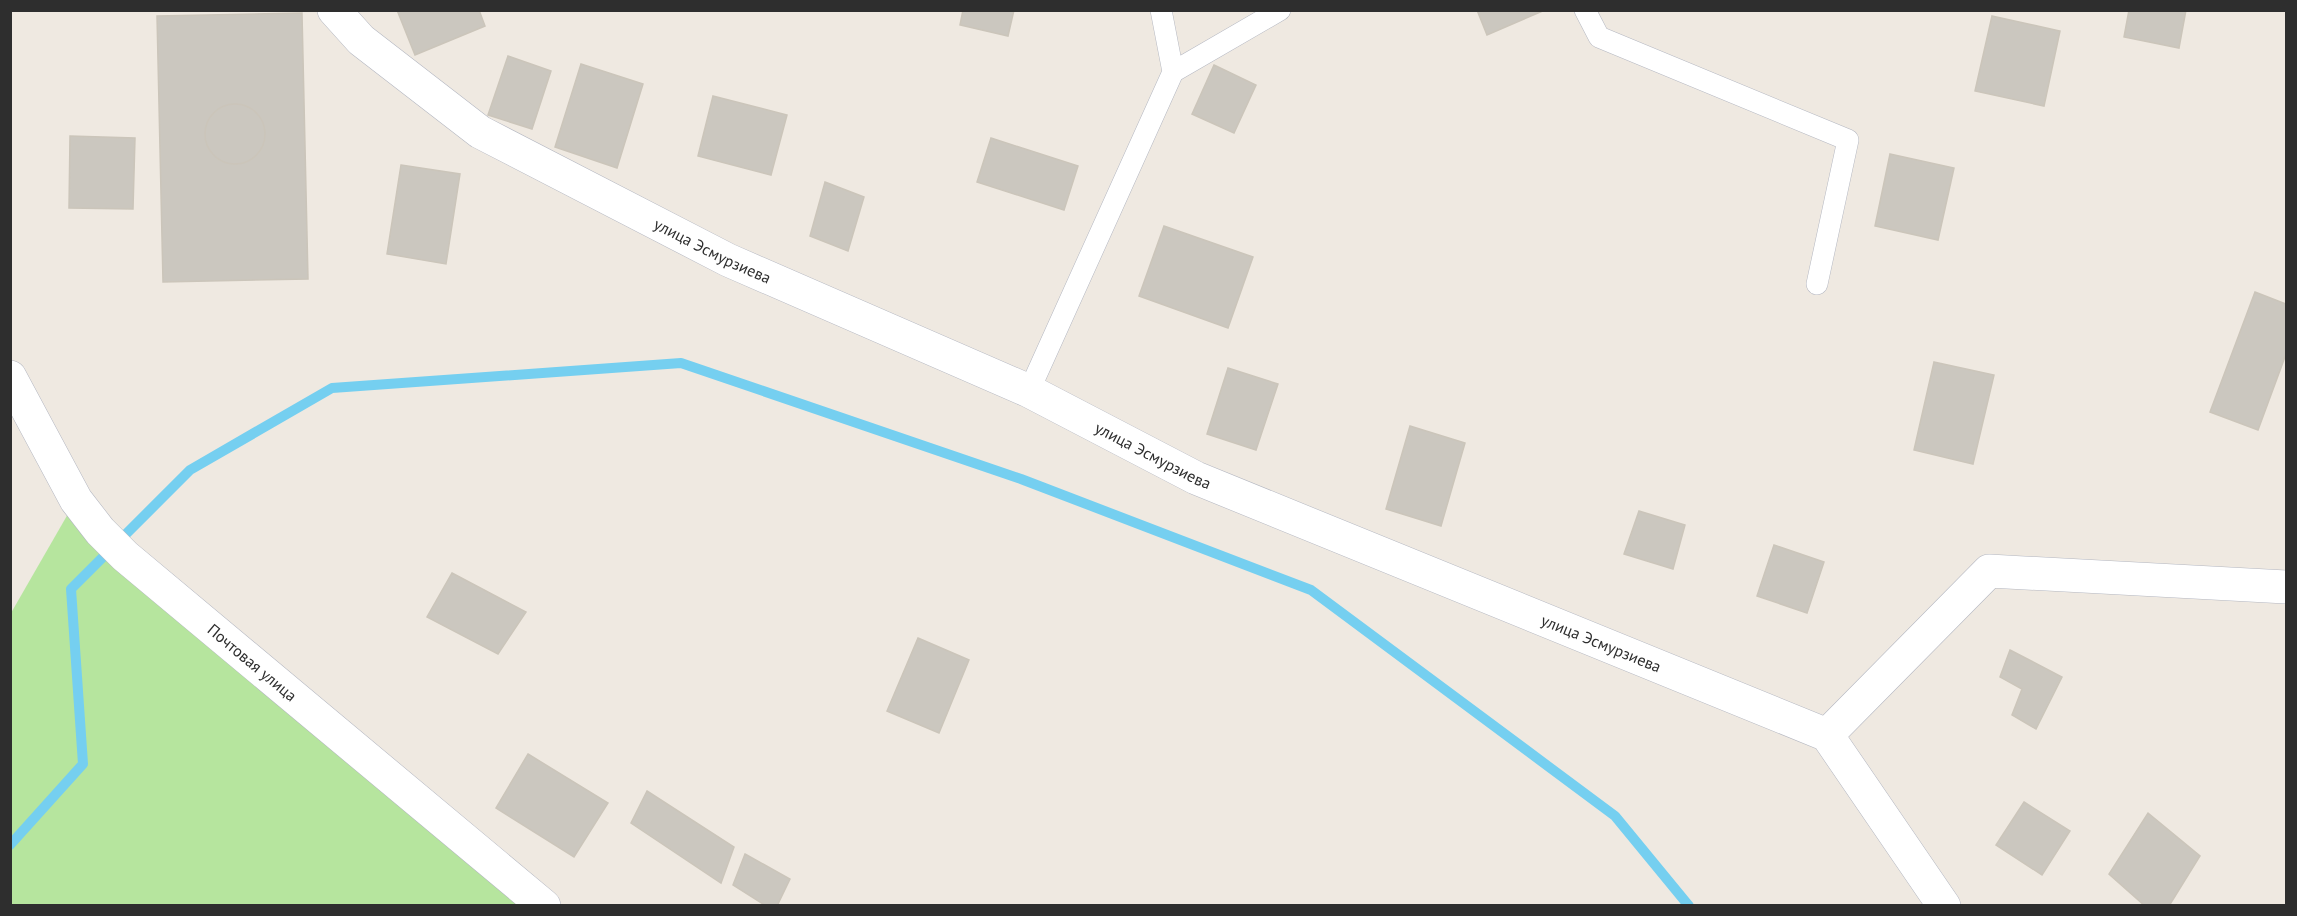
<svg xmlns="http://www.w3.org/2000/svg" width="2297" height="916" viewBox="0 0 2297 916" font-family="'PT Sans',sans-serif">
	<rect width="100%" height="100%" fill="#efe9e1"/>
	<path fill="#b6e59e" d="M76,500L544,906H11V613Z"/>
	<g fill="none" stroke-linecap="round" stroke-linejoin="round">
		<path stroke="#75cff0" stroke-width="10" d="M10,845L83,764L71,589L190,470L332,388L681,363L1021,479L1311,590L1615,816L1689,906"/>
	</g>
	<path fill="#cbc7bf" stroke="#cbc5ba" stroke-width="1.5" d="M397,10H479L485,26L415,55Z
		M963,10H1014L1008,36L960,25Z
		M1477,10H1545L1487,35Z
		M2129,10H2186L2179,48L2124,37Z
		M302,13L308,279L163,282L157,16Z
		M1992,16L2060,31L2044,106L1975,91Z
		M508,56L551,71L532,129L488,115Z
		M581,64L643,84L617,168L555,147Z
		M1214,65L1256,85L1234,133L1192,114Z
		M713,96L787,115L771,175L698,156Z
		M205 134a30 30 0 1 1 60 0a30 30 0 1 1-60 0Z
		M70,136L135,138L133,209L69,208Z
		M991,138L1078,166L1064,210L977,182Z
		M1890,154L1954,168L1938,240L1875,226Z
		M401,165L460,174L446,264L387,254Z
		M825,182L864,197L848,251L810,236Z
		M1164,226L1253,257L1228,328L1139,296Z
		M2255,292L2286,304V354L2258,430L2210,412Z
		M1934,362L1994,375L1973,464L1914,450Z
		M1228,368L1278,384L1256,450L1207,434Z
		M1410,426L1465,443L1441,526L1386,509Z
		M1639,511L1685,525L1673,569L1624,554Z
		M1774,545L1824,562L1807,613L1757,596Z
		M452,573L526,612L498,654L427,617Z
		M918,638L969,660L939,733L887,711Z
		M2010,650L2062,677L2036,729L2012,715L2022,689L2000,677Z
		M528,754L608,803L574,857L496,808Z
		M647,791L734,847L721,883L631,823Z
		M2024,802L2070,831L2042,875L1996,845Z
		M2148,813L2200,856L2169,906H2145L2109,874Z
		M745,854L790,879L777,906H766L733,885Z"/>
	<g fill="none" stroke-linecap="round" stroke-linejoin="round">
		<defs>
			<path id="lane" d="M1161,10L1173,72
				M1585,10L1599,37L1848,140L1817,284
				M1029,391L1173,72L1280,10"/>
			<g id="street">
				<path id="s1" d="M334,10L361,40L480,132L728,260L1029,391L1196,478L1827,735L1944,906"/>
				<path d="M1827,735L1989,571L2286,587"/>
			</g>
			<g id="secondary">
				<path id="s2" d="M10,377L76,500L100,531L125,556L544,906"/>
			</g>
		</defs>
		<use href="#lane" stroke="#b4b7c1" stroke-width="22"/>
		<use href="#street" stroke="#b4b7c1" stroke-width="34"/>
		<use href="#secondary" stroke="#b4b7c1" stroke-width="34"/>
		<use href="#lane" stroke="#fff" stroke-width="21"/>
		<use href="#street" stroke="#fff" stroke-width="33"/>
		<use href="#secondary" stroke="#fff" stroke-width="33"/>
	</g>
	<g text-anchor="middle" stroke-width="4.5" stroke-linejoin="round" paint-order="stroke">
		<g font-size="16" fill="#2e2e2e" stroke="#fff">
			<text dy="6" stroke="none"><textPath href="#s1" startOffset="452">улица Эсмурзиева</textPath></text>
			<text dy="6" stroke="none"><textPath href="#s1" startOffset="938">улица Эсмурзиева</textPath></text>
			<text dy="6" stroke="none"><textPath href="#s1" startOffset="1424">улица Эсмурзиева</textPath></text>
			<text dy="6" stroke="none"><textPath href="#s2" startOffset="380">Почтовая улица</textPath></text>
		</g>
	</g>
	<rect width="2297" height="916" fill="none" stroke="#2e2e2e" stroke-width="24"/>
</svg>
